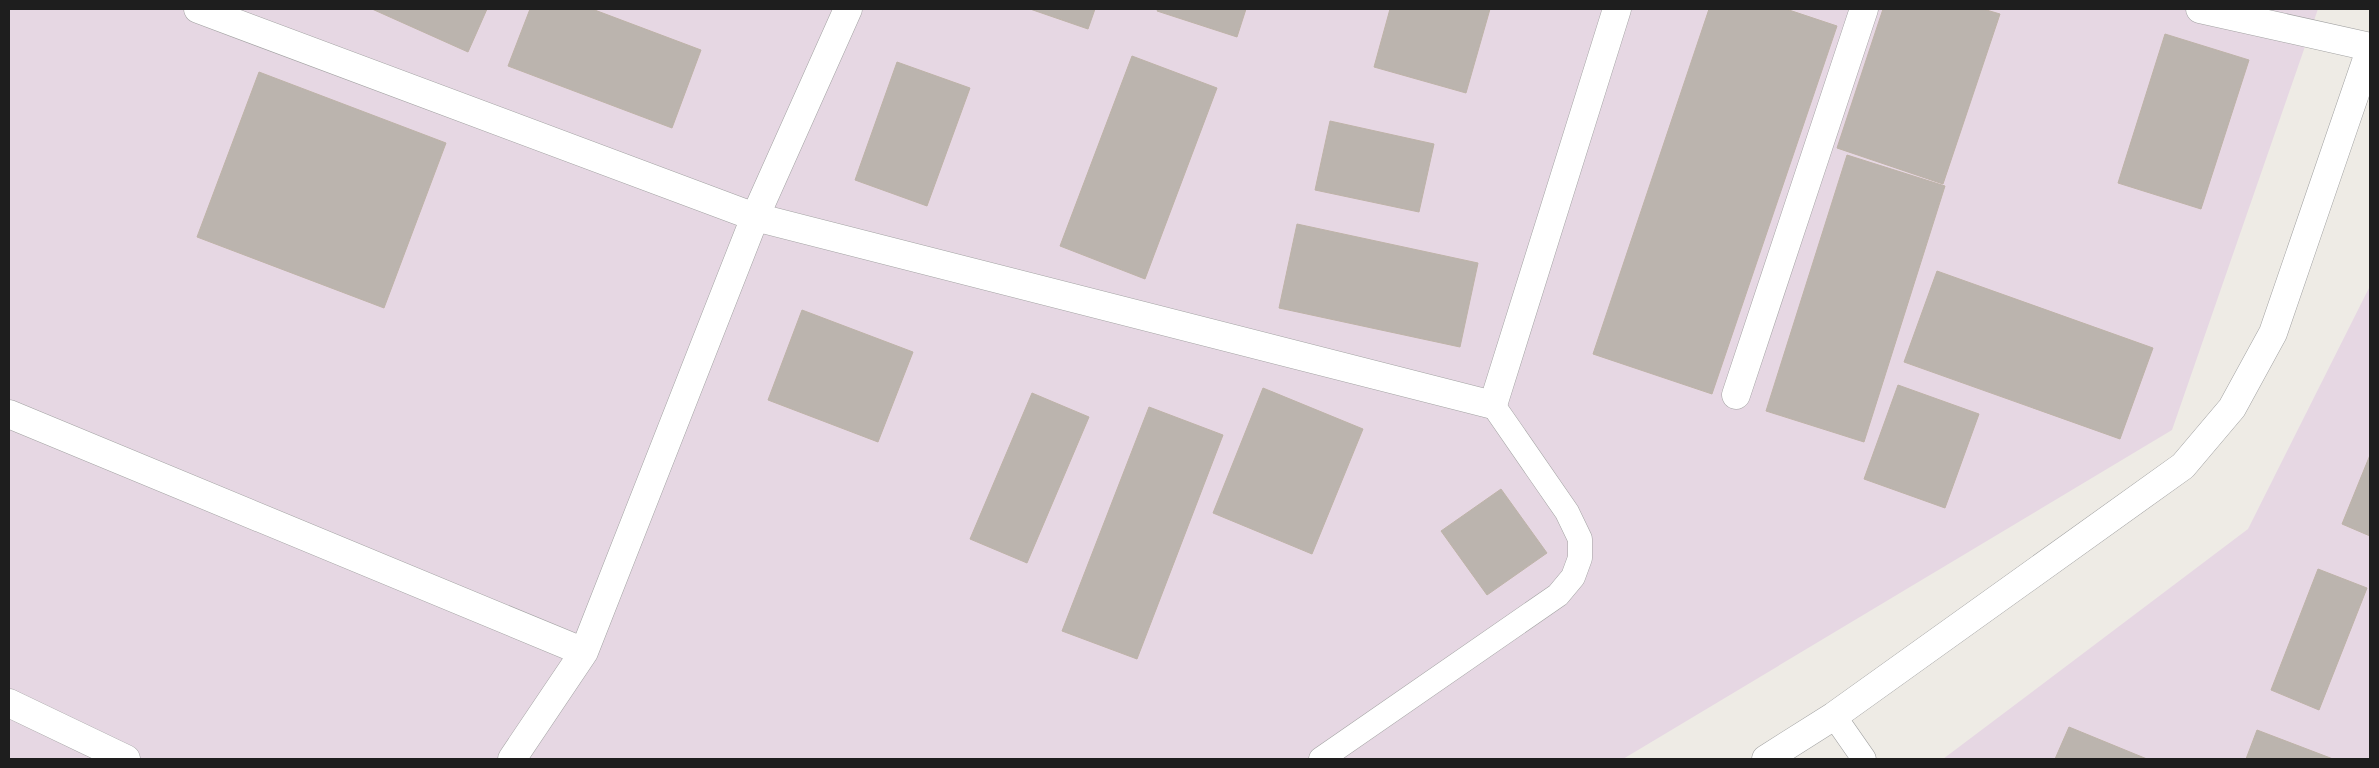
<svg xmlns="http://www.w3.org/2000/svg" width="2379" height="768" viewBox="0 0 2379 768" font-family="'PT Sans Narrow',sans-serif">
	<rect width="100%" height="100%" fill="#eeebe5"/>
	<path fill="#e6d7e3" d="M9,9H2318L2172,430L1623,759H9Z
		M2370,286V759H1943L2248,529Z"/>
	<path fill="#bbb4ae" stroke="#beb3a8" d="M372,9H487L468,52Z
		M530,9H592L701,50L672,128L508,66Z
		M1030,9H1095L1088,29Z
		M1158,9H1246L1237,37L1157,11Z
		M1390,9H1490L1466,93L1374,67Z
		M1709,9H1786L1837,26L1712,394L1593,354Z
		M1883,9H1983L2000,14L1943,184L1837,148Z
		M2165,34L2249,60L2201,209L2118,183Z
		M1132,56L1217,88L1145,279L1060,246Z
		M897,62L970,88L927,206L855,180Z
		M259,72L446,143L384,308L197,237Z
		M1330,121L1434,144L1419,212L1315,190Z
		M1847,155L1945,186L1864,442L1766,411Z
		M1297,224L1478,263L1460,347L1279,308Z
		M1937,271L2153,348L2120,439L1904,362Z
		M802,310L913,352L878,442L768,400Z
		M1898,385L1979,414L1945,508L1864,479Z
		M1263,388L1363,429L1312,554L1213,513Z
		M1032,393L1089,417L1027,563L970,539Z
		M1149,407L1223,435L1137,659L1062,631Z
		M2370,455V536L2342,524Z
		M1501,489L1547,553L1487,595L1441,531Z
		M2318,569L2367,588L2319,710L2271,690Z
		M2069,727L2147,759H2055Z
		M2257,730L2333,759H2246Z"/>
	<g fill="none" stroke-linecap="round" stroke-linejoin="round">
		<defs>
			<path id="service" d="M1834,716L1864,759
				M1321,759L1558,595L1573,577L1580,558V539L1567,512L1493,405"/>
			<path id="minor" d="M198,9L755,217L1493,405L1617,9
				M2200,9L2370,47
				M1736,395L1864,9
				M9,414L584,652
				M9,703L126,759
				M512,759L584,652L755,217L848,9"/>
			<path id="tertiary" d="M1766,759L1834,716L2183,466L2232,408L2273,333L2370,50"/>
		</defs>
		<use href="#service" stroke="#a2a2a2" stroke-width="25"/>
		<use href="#minor" stroke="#a2a2a2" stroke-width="29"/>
		<use href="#tertiary" stroke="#a2a2a2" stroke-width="29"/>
		<use href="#service" stroke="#fff" stroke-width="24"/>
		<use href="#minor" stroke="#fff" stroke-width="28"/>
		<use href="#tertiary" stroke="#fff" stroke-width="28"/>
	</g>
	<rect width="2379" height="768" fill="none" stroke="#1e1e1e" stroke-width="20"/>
</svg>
